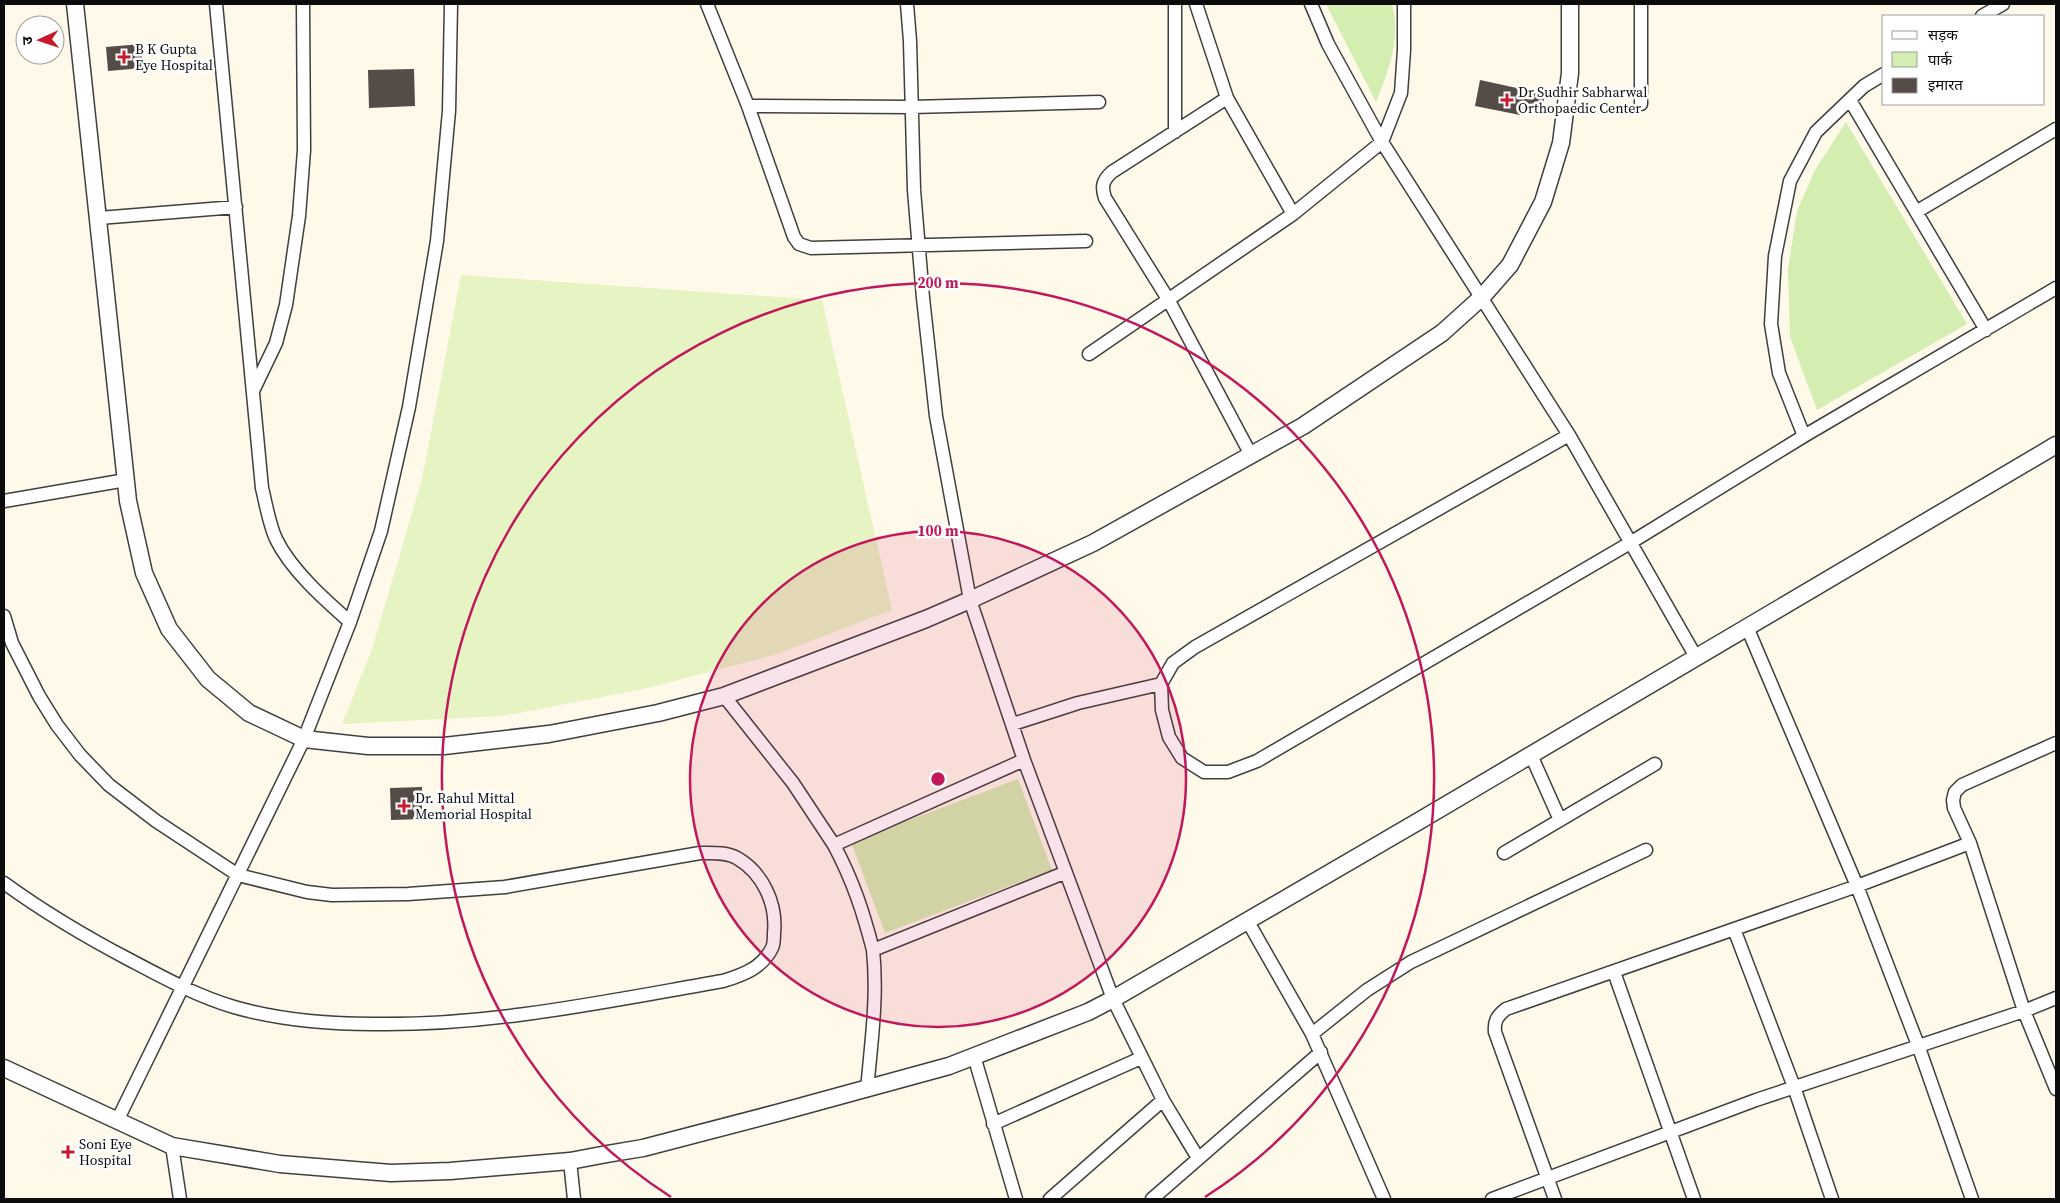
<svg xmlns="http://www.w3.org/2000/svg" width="2060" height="1203" viewBox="0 0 2060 1203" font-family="'Source Serif 4','Noto Sans Devanagari',serif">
	<rect width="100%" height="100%" fill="#fff9ea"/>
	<path fill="#d4edb0" d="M1326,4H1392C1401,39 1389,70 1376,102Z
		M1846,122L1967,324L1817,410L1790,337L1788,269L1797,211L1815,170Z
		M1018,779L1052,870L885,933L851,842Z"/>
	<path fill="#e6f3c3" d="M461,275L822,300L892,610L777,654L644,689L503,716L342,724L372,649L422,479Z"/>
	<path fill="#554b47" d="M141,44L143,68L108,71L106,47Z
		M414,69L415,106L369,108L368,70Z
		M1480,80L1545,94L1541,114L1522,110L1520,115L1475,106Z
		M422,787V819L391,820L390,788Z"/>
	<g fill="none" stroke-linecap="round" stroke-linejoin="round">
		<defs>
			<path id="minor" d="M216,4L262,488C266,504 269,524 276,539C291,570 325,600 350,622
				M707,4L748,106L794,237L799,244L811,248L1086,241
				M907,4L910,41L914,190L923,298L936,416L970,600L1024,760L1113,999L1163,1100L1198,1158
				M1196,4L1227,98L1293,214
				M1311,4L1328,44L1382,142L1569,435L1696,657
				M1641,4V104
				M1982,16L2003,4
				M1227,98L1112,172C1103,180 1101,186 1105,198L1168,299L1251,455
				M1850,100L1986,330
				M748,106L911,107L1099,102
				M1175,132V4
				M1916,212L2056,129
				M99,218L236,207
				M1089,354L1293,214L1382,142L1401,93L1404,50V4
				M253,391L276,343L286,305L299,216L304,150L303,4
				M1569,435L1195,647L1173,663L1161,684L1162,710L1169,737L1182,758L1204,772H1228L1257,761L1630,543L1804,436L2056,288
				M1804,436L1779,373L1771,324L1775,256L1790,181L1816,132L1864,86L1884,74
				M4,501L126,480
				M4,616L12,643L39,696L57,725L80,755L109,785L156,821L238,875L307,892L332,895L408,894L505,887L700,853C712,853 727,852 737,858C763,873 777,904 774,933C774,937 774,944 772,948C762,968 743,975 723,981C607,1001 491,1026 373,1024C326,1024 279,1020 234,1007C197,996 164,978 130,960C86,937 44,912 4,883
				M1747,627L1857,886L1918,1045L1972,1199
				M724,696L793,783L834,845
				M1013,724L1078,703L1161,684
				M2056,743L1962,785L1955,792L1953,800L1954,808L1970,843L2024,1011L2056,1089
				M1531,755L1560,820
				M1024,760L834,845C853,881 863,911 873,950L1064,873
				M1504,853L1655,764
				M1247,920L1312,1034L1384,1199
				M1734,929L1794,1087L1832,1199
				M1614,972L1694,1199
				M1312,1034L1367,990L1411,962L1646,850
				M974,1056L1016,1199
				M867,1090C871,1044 878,997 873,950
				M117,1121L304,739L350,622L381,531L409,407L437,241L449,111L451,4
				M993,1124L1141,1058
				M172,1146L180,1199
				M570,1161L574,1199
				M1050,1199L1163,1100
				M1152,1199L1321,1052
				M1492,1199L1756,1100L2024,1011L2056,998
				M1555,1199L1495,1032C1494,1021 1497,1016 1506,1009L1857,886L1970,843"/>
			<path id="tertiary" d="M75,4L128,501L144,573L169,629L208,679L249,713L304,739L368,746H444L549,734L658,713L724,696L926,619L970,600L1093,543L1303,426L1442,333L1482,297L1510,265L1543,202L1561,143L1570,73V4
				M4,1068L172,1146L280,1164L391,1173L450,1171L570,1161L607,1154L643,1148L777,1113L949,1066L1088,1012L1113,999L1419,821L2056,445"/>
		</defs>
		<use href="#minor" stroke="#3f3f3f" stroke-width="15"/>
		<use href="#tertiary" stroke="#3f3f3f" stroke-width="19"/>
		<use href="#minor" stroke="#fff" stroke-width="12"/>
		<use href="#tertiary" stroke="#fff" stroke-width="16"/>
	</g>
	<circle cx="938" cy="779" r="248" fill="#c2185b" fill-opacity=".12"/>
	<g fill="none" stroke="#c2185b" stroke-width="2.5">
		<circle cx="938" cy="779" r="248"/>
		<path d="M671 1197A496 496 0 1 1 1205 1197"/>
	</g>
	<g fill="#c7182c" stroke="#fff" stroke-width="2">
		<path d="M121.5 49.5h5v5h5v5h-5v5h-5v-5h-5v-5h5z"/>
		<path d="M1504.5 92.5h5v5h5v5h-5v5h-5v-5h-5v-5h5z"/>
		<path d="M401.5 798.5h5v5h5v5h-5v5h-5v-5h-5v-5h5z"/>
		<path d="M65.5 1144.5h5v5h5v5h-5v5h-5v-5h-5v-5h5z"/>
	</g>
	<g text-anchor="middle" stroke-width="5" stroke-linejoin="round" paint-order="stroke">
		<g font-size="14" fill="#0c0c0c" stroke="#fff" text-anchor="start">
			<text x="135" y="54">B K Gupta<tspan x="135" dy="16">Eye Hospital</tspan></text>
			<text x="1518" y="97">Dr Sudhir Sabharwal<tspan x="1518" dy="16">Orthopaedic Center</tspan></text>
			<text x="415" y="803">Dr. Rahul Mittal<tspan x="415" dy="16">Memorial Hospital</tspan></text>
			<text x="79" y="1149">Soni Eye<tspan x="79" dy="16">Hospital</tspan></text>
		</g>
	</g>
	<circle cx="938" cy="779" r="8" fill="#c2185b" stroke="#fff" stroke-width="2.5"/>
	<g font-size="15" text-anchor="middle" font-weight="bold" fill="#c2185b" stroke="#fff" stroke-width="5" stroke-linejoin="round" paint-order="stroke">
		<text x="938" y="288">200 m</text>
		<text x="938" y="536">100 m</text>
	</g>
	<rect width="2060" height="1203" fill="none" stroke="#0c0c0c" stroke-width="10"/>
	<rect x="1882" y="15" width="162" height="90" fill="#ffffff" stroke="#9e9e9e"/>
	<rect x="1892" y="31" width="25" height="8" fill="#ffffff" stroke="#9e9e9e"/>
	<text x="1928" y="40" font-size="15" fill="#0c0c0c">सड़क</text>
	<rect x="1892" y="52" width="25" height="15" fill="#d4edb0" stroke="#9e9e9e"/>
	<text x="1928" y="65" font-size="15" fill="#0c0c0c">पार्क</text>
	<rect x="1892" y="78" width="25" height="15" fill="#554b47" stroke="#9e9e9e"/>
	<text x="1928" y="90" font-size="15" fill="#0c0c0c">इमारत</text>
	<g transform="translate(40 40) rotate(267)"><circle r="24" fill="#ffffff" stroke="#9e9e9e"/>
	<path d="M0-4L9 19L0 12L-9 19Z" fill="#c7182c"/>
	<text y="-8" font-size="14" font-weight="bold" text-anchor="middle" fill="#0c0c0c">उ</text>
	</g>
</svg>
